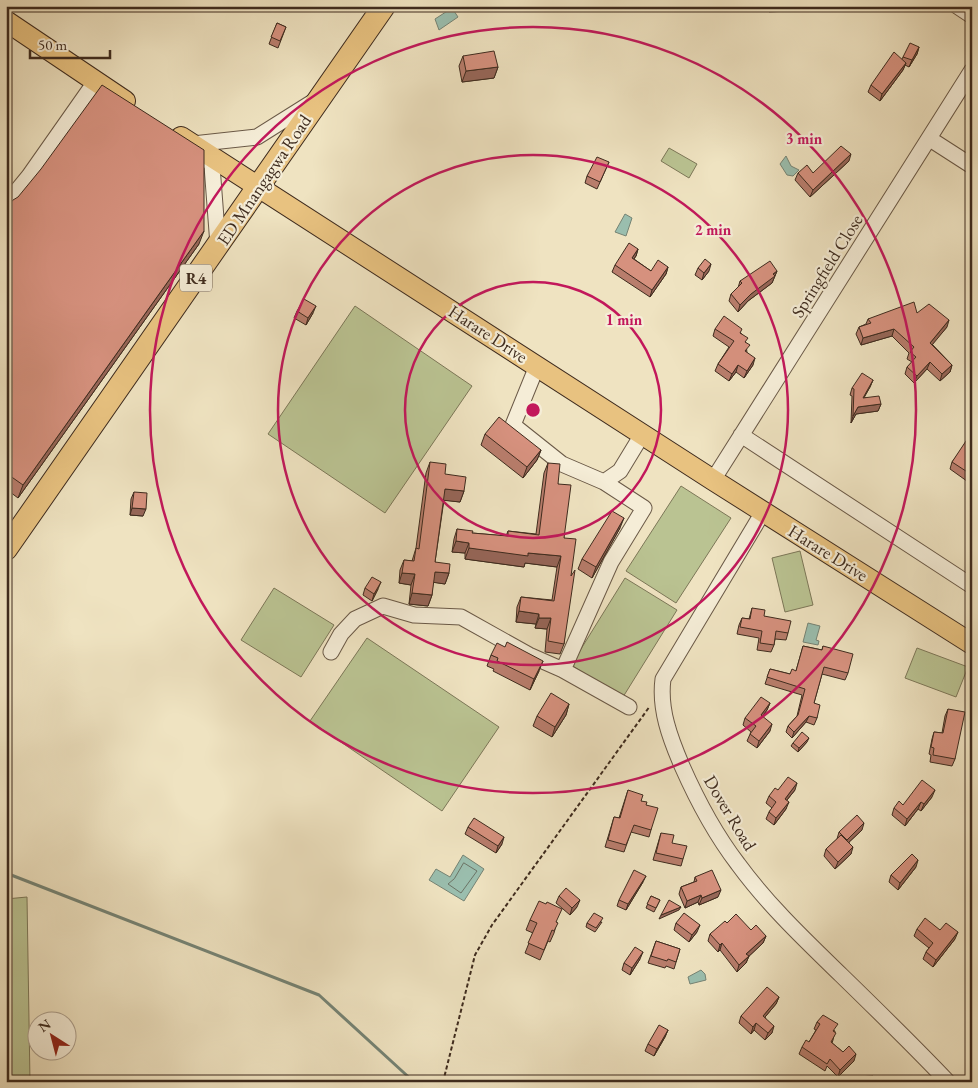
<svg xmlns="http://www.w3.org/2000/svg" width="978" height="1088" viewBox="0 0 978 1088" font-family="'EB Garamond',serif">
	<rect width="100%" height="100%" fill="#efe3c1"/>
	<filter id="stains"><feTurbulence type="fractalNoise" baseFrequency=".004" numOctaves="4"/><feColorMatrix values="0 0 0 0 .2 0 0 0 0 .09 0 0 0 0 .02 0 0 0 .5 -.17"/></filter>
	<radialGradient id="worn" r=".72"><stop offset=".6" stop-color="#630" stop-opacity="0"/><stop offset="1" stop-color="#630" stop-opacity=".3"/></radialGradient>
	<path fill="#bac392" stroke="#7c7758" d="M669,148L697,164L689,178L661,161Z
		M355,306L472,386L385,513L268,434Z
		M681,486L731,518L676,603L626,571Z
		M800,551L813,605L785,612L772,558Z
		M625,578L677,610L623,697L571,665Z
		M274,588L334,625L301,677L241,640Z
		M367,638L499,727L442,811L310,721Z
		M917,648L968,667L956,697L905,678Z
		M27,897L30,1082H6V899Z"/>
	<path fill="#9abeae" stroke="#758374" d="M452,8L458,17L439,30L435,19Z
		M786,156L791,166L799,170L793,176L787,175L780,164Z
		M625,214L632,218L626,236L615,232Z
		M808,623L820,626L816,640L819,641L818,645L803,642Z
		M463,855L484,869L464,901L429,880L436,869L450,877Z
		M701,970L705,974L706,980L690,984L688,977Z"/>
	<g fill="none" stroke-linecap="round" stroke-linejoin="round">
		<path stroke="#6c7466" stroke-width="1" d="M464,863L477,871L461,893L448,884L454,879Z"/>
		<path stroke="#758374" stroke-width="3" d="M6,873L319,995L414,1082"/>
		<defs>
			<path id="minor" d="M957,6L972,16
				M930,139L972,166
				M193,144L257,137L311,103
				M203,151L212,166L218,245
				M6,204L29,176L95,82
				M537,366L513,425L562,464L604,482L620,471L637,443
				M741,435L972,586
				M713,480L972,70
				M763,512L663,679C659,709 670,738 682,766C697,800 715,834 738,864C768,905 805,940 841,975C877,1010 913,1045 948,1082
				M331,652L341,634L355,619L383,606L414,615L461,617L529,655L563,670L629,707
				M563,670L611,562L644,508L604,482"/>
			<path id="major" d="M6,21L125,101
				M181,137L713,480L972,644"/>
			<path id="highway" d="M6,549L384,6"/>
		</defs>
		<use href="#minor" stroke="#6a5947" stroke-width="17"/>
		<use href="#major" stroke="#3e2b1e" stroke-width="22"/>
		<use href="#highway" stroke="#3e2b1e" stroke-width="24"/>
		<path stroke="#3e2b1e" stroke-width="2" stroke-dasharray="4 2.5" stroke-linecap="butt" d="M443,1082L475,955L492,925L650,706"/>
		<use href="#minor" stroke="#f5edd7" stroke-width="15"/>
		<use href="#major" stroke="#e8c280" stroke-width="20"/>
		<use href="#highway" stroke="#e8c280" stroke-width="22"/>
	</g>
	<path fill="#b87d6c" stroke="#3e2b1e" d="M277,23L286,27L278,48L269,44Z
		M919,47L917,54L909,67L905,65L903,70L880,101L868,92L871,85L902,59L903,57Z
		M463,56L498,67L494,78L462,82L459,66Z
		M849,161L810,197L795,180L798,173H813Z
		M609,162L597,189L585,183L587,176Z
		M6,208L199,244L18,498L6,489Z
		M638,249L636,256L634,259L651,271L668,267L666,274L650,297L612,272L615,265Z
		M698,268L709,271L702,280L695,275Z
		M777,271L772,283L748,301L738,312L729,301L731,294L738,288L740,281Z
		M297,311L313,313L306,325L294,318Z
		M917,313L947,327L932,344L952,365L950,372L940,381L927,369L914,383L905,374L907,367L912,362L907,359L909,353L892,336L861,345L856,334L859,327L866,324L868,319Z
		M715,329L741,333L746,343L747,353L753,365L744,378L736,372L729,381L715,371L718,364L729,347L713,336Z
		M873,380L870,387L864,397L881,404L878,411L856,414L851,423L852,396L850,395L852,388Z
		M485,434L541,450L537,460L523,478L481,445Z
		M972,436V482L971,484L950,469L952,462Z
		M430,462L464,491L460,502L444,500L435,562L449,573L445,584L433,582L432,595L428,606L409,604L411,585L399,583L400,570L404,560L412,561L416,548L426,473Z
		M548,463L558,484L564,538L571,576L564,644L560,654L545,652L547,629L535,628L536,624L516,622L517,607L521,597L552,600L557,567L525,563L524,567L465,559V553L452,552L454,539L457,529L472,533L506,536L508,531L536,534L544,473Z
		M134,492L143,516L130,515L131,499Z
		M620,528L592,578L578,569L582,559Z
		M365,588L378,589L372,601L363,595Z
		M752,608L788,633L786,640L775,639L774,645L771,652L757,650L759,638L737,634L739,625L742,618L749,619Z
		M803,646L822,650L823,646L848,673L845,680L822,674L814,703L817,718L814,725L806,722L792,738L786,732L788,726L797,716L802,695L765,684L770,669L790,674L796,671Z
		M491,655L539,671L530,690L493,671L494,669L487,666Z
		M770,703L767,710L762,717L770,731L757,748L747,741L751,732L743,725L745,718Z
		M569,704L566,715L552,737L533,726L537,716Z
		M948,709L955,759L952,766L930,762L931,755L929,754L932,739L934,732L942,733L945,716Z
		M807,742L798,752L791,746L793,743Z
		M628,790L646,805L651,830L649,837L631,832L624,852L605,847L614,817L619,818Z
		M778,790H795L787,800L786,809L774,825L766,819L769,812L772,808L766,803L769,796Z
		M932,797L921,811L918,809L905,826L892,815L894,808L903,805Z
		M468,827L502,844L496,853L465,834Z
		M862,830L849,842L851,854L835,869L824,856L826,849L837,839L839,832Z
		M661,833L672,843L683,859L681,866L653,860Z
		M916,867L898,890L889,882L891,875Z
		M695,877L718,897L699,905L698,902L685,908L679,894L681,887L694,882Z
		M643,882L626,910L617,906L619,900Z
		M559,896L577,907L570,915L556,903Z
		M651,896L660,900L654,912L646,908Z
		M530,920L557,922L554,933L550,942L548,941L540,960L525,953L533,933L526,930Z
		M602,922L595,932L586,927L587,923Z
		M676,923L697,932L689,942L674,930Z
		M727,923L751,930L766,936L763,943L749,956L746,963L737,972L720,950L718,952L708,941L710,934Z
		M917,929L940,930L955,939L933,967L923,959L926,952L929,948L914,936Z
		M656,941L680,949L674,969L666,966L665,968L648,963Z
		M640,959L630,975L622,970L624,963Z
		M779,997L776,1004L765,1017L772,1033L765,1040L754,1030L751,1034L739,1023L741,1016Z
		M817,1022L835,1031L833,1040L832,1043L854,1061L838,1077L827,1066L825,1071L799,1054L802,1047L809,1042L816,1030L814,1029Z
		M668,1030L665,1037L654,1056L645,1051L648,1044Z"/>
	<path fill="#966658" stroke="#3e2b1e" d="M771,6H830L829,9L769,12Z
		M919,47L917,54L909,67L912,60Z
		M906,63L903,70L880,101L882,94Z
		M498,67L494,78L462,82L466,71Z
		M851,154L849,161L810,197L813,190Z
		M204,231L199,244L18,498L23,485Z
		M638,249L636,256L629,265L632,258Z
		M711,264L709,271L702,280L704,273Z
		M668,267L666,274L650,297L652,290Z
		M777,271L772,283L748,301L738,312L740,305L751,294Z
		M316,306L313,313L306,325L308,318Z
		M949,320L947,327L928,350L930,343Z
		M894,329L892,336L861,345L863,338Z
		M755,358L753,365L744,378L747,371Z
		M930,362L927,369L914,383L917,376Z
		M738,365L736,372L729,381L732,374Z
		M952,365L950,372L940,381L942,374Z
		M873,380L870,387L860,405L863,398Z
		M881,404L878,411L856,414L851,423L853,416L858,407Z
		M541,450L537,460L523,478L527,467Z
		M445,489L464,491L460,502L441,500Z
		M132,508L146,509L143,516L130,515Z
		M624,518L620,528L592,578L596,567Z
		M456,541L469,543L465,553L452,552Z
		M469,548L528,553L561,556L557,567L525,563L524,567L465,559Z
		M435,572L449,573L445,584L431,582Z
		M402,573L415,574L411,585L399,583Z
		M381,582L378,589L372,601L374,594Z
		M412,593L432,595L428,606L409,604Z
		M519,611L539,614L536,624L516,622Z
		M539,618H551L547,629L535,628Z
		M543,661L539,671L530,690L534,679Z
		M770,703L767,710L758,722L761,715Z
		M569,704L566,715L552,737L555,727Z
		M809,716L806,722L792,738L794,732Z
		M772,724L770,731L757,748L759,741Z
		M809,738L807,742L798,752L799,748Z
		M797,783L795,790L782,806L785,799Z
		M935,790L932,797L921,811L924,804Z
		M789,802L786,809L774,825L776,818Z
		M921,802L918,809L905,826L907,819Z
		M864,823L862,830L844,847L847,840Z
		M504,837L502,844L496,853L498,846Z
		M853,847L851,854L835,869L838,862Z
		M918,860L916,867L898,890L900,883Z
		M646,876L643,882L626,910L628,904Z
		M721,890L718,897L699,905L702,898Z
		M701,895L698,902L685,908L687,901Z
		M580,900L577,907L570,915L572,908Z
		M681,907L679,910L659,919L661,915Z
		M700,925L697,932L689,942L692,935Z
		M958,932L955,939L933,967L936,960Z
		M766,936L763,943L744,961L746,954Z
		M722,943L720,950L718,952L720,945Z
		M643,952L640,959L630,975L632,968Z
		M749,956L746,963L737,972L739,965Z
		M779,997L776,1004L760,1023L763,1016Z
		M756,1023L754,1030L751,1034L753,1027Z
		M774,1026L772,1033L765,1040L768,1033Z
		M668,1030L665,1037L654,1056L657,1049Z
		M856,1054L854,1061L838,1077L840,1070Z"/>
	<path fill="#d6917e" stroke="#3e2b1e" d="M277,23L286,27L280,41L271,37Z
		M910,43L919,47L912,60L903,57Z
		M494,51L498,67L466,71L463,56Z
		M894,52L906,63L882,94L871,85Z
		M102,85L204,150V231L23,485L6,473V208L13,200L18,197L41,169Z
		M841,146L851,154L813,190L798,173L807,165L813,173Z
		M597,157L609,162L600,182L587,176Z
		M629,243L638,249L632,258L651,271L658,260L668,267L652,290L615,265Z
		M705,259L711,264L704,273L698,268Z
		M770,261L777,271L773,274L775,276L751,294L740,305L731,294L742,283L740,281Z
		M304,299L316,306L308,318L297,311Z
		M914,302L917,313L929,304L949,320L930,343L952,365L942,374L930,362L917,376L907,367L916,357L910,352L914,347L894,329L863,338L859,327L871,323L868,319Z
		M724,316L742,329L740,333L748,338L745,342L750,345L745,351L755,358L747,371L738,365L732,374L718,364L734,341L715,329Z
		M862,373L873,380L863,398L879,396L881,404L858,407L853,416L854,389L852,388Z
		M499,417L541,450L527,467L485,434Z
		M970,435L972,436V475L952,462Z
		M430,462L446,464L445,474L466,477L464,491L445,489L435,562L450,564L449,573L435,572L432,595L412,593L415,574L402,573L404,560L414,561L416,548L419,549Z
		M548,463L560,464L558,484L571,485L564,538L576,539L571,576L575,570L564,644L548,641L551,618H539V614L519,611L521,597L554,601L561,556L528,553V556L469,548V543L456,541L457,529L473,531L472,533L508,536V531L539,535Z
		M134,492L147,493L146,509L132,508Z
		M612,511L624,518L596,567L582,559Z
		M372,577L381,582L374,594L365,588Z
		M752,608L765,610L764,616L791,621L788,633L776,631L774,645L760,643L762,631L740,627L742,618L750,619Z
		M507,642L543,661L534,679L497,661L498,658L491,655L497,643L505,647Z
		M803,646L822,650L823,646L853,654L848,673L824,667L814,703L820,705L817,718L809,716L794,732L788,726L798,715L805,689L767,677L770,669L790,674L792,669L796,671Z
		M551,693L569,704L555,727L537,716Z
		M761,697L770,703L761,715L772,724L759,741L750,734L756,726L745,718Z
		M948,709L965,712L955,759L933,755L934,748L931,747L934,732L943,733Z
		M802,732L809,738L799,748L793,743Z
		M788,777L797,783L785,799L789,802L776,818L769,812L776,802L769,796L775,788L778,790Z
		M922,780L935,790L924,804L921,802L907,819L894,808L899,801L903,805Z
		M628,790L643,795L641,801L647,802L646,805L658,808L651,830L634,825L626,845L608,840L614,817L620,818Z
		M857,815L864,823L847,840L839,832Z
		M474,818L504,837L498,846L468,827Z
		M661,833L674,835L672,843L687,846L683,859L656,853Z
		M841,835L853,847L838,862L826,849Z
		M912,854L918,860L900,883L891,875Z
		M634,870L646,876L628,904L619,900Z
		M712,870L721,890L702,898L701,895L687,901L681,887L697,881L695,877Z
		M566,888L580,900L572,908L559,896Z
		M651,896L660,900L656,908L647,904Z
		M669,900L681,907L661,915Z
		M539,901L546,904L547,902L562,909L556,922L558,923L554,931L552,930L544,950L528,943L537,923L530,920Z
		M594,913L603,918L596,928L587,923Z
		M684,913L700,925L692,935L676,923Z
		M736,914L751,930L756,925L766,936L746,954L749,956L739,965L722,943L720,945L710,934L725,921L727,923Z
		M925,918L940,930L946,923L958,932L936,960L926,952L933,943L917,929Z
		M656,941L680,949L676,962L668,959L667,961L651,956Z
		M635,947L643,952L632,968L624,963Z
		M767,987L779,997L763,1016L774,1026L768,1033L756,1023L753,1027L741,1016Z
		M823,1015L838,1024L833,1031L836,1033L831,1042L843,1052L849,1046L856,1054L840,1070L830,1059L827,1064L802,1047L806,1040L809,1042L820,1024L817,1022Z
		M659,1025L668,1030L657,1049L648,1044Z
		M873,1076V1082L851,1081L858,1080L857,1077Z
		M885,1079L887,1082H880Z"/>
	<g fill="none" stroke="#c2185b" stroke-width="2.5">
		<circle cx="533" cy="410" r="128"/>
		<circle cx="533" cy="410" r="255"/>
		<circle cx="533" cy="410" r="383"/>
	</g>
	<g text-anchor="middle" stroke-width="4.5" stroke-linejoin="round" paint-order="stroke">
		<rect fill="#f5edd7" stroke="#756556" stroke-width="1" x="180" y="264.5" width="32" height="27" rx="4"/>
		<g font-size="16" font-weight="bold" fill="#3e2b1e">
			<text x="196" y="284">R4</text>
		</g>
		<g font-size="18" fill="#3e2b1e" stroke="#f5edd7">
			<text transform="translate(264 180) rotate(-56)" y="6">ED Mnangagwa Road</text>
			<text transform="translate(827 266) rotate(-58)" y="6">Springfield Close</text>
			<text transform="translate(488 334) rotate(33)" y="6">Harare Drive</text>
			<text transform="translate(828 553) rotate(32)" y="6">Harare Drive</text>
			<text transform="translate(730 813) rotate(59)" y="6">Dover Road</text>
		</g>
	</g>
	<circle cx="533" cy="410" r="8" fill="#c2185b" stroke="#f5edd7" stroke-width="2.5"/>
	<g font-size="15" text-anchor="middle" font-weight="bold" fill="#c2185b" stroke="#f5edd7" stroke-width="4.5" stroke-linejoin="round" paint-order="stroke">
		<text x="804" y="144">3 min</text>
		<text x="713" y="235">2 min</text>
		<text x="624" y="325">1 min</text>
	</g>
	<rect width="978" height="1088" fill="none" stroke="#efe3c1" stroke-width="25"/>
	<rect x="8" y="8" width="963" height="1073" fill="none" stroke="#3e2b1e" stroke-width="2.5"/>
	<rect x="12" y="12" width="953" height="1063" fill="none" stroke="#3e2b1e"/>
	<g transform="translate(52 1036) rotate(324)"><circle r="24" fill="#f5edd7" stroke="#ac9f8d"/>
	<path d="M0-4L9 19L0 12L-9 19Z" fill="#8f2418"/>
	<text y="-8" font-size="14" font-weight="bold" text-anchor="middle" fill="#3e2b1e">N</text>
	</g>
	<path d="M30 50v8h80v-8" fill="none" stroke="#3e2b1e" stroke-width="2.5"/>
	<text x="38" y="50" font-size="15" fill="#3e2b1e" stroke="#f5edd7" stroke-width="4" paint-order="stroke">50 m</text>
	<rect width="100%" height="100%" filter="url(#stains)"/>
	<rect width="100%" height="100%" fill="url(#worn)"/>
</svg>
